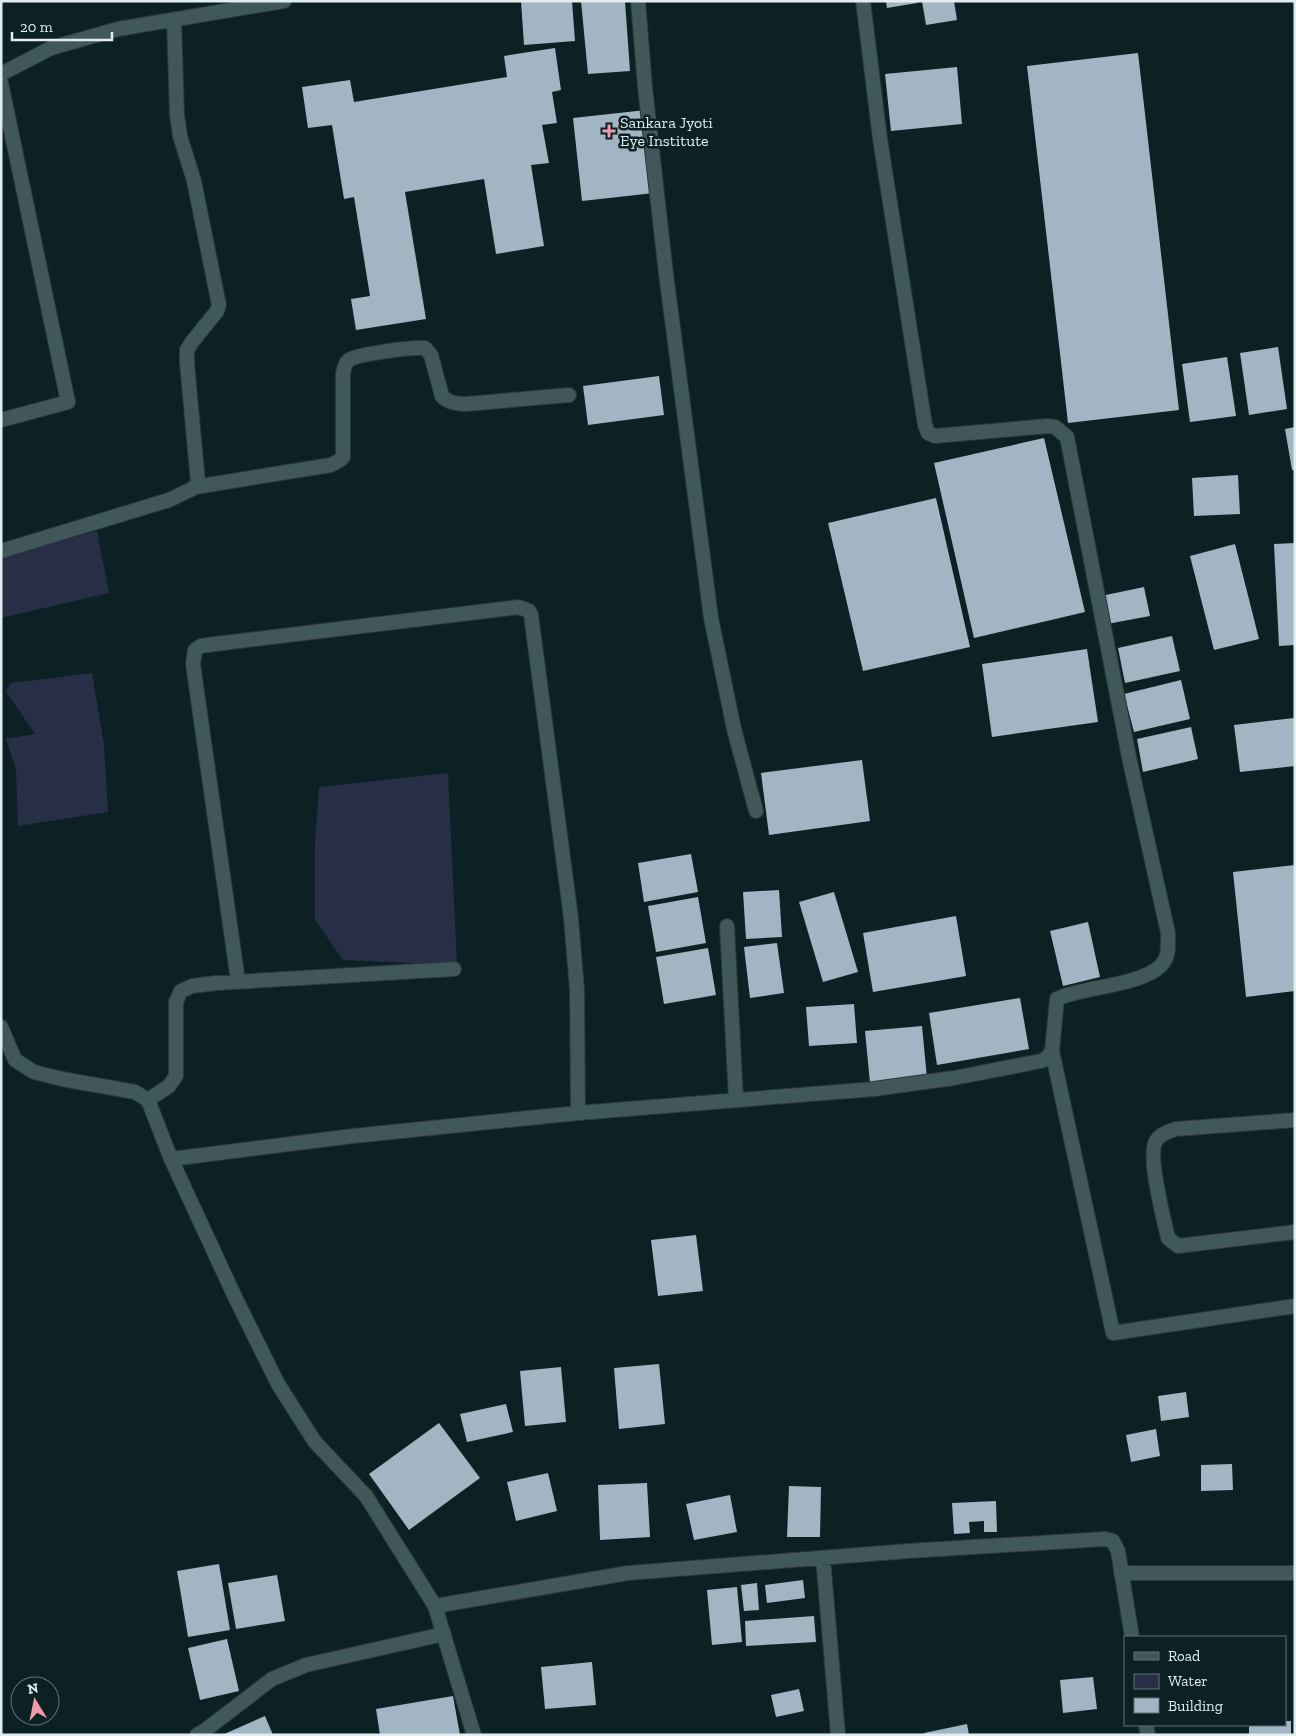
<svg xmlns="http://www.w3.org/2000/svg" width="1296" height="1736" viewBox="0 0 1296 1736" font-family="'Zilla Slab',serif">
	<rect width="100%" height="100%" fill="#0b2124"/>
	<path fill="#272f46" d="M97,531L109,593L1,618V556Z
		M92,673L104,744L108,812L18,826L16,770L6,739L35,734L6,691L11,683Z
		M448,773L457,965L343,960L315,920V843L319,787Z"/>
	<path fill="#a2b5c3" d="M521,1H572L575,41L524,45Z
		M581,1H625L630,71L588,74Z
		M886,1H917V3L887,8Z
		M922,1H954L957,20L926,25Z
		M555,48L561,90L552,92L557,123L542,125L549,163L531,165L544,246L496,254L484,179L405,192L426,319L356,330L351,299L370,296L354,197L344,199L332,125L308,128L302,87L350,80L354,102L507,77L504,56Z
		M1138,53L1179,410L1068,423L1027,66Z
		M957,67L962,124L891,131L885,74Z
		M646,110L654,193L582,201L573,118Z
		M1278,347L1287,409L1249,415L1240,353Z
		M1227,357L1236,416L1190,422L1182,364Z
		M659,376L664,415L588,425L583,386Z
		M1295,427V470H1292L1285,429Z
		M1044,438L1085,612L974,638L934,463Z
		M1238,475L1240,514L1194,516L1192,478Z
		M936,498L970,647L863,671L828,523Z
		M1295,543V645L1279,646L1274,544Z
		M1235,544L1259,639L1214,650L1190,556Z
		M1144,587L1150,616L1107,624L1101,596Z
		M1172,636L1180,671L1125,683L1118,648Z
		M1087,649L1098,722L992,737L982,664Z
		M1181,680L1190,719L1134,732L1124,694Z
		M1294,718L1295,766L1240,772L1234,725Z
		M1191,727L1198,759L1143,772L1137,739Z
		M862,760L870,821L769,835L761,773Z
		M691,854L698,892L644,902L638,863Z
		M1295,865V991L1246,997L1233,872Z
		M779,890L782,937L746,939L743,892Z
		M834,892L858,972L823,982L799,902Z
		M698,897L706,943L656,952L648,906Z
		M956,916L966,976L873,992L863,933Z
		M1088,922L1100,977L1063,986L1050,931Z
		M777,943L784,993L750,998L744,947Z
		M708,948L716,995L664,1004L656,957Z
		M1020,998L1029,1049L937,1065L929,1013Z
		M854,1004L857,1043L809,1046L806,1007Z
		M922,1026L927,1078L870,1083L865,1031Z
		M696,1235L703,1291L658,1296L651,1240Z
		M659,1364L665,1424L619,1429L614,1368Z
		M561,1367L566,1422L525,1426L520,1371Z
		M1186,1392L1189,1417L1161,1421L1158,1396Z
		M506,1404L513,1432L467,1442L460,1414Z
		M439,1423L480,1478L409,1530L369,1474Z
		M1156,1429L1160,1456L1131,1462L1126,1435Z
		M1232,1464L1233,1490L1201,1491V1465Z
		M548,1473L557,1511L516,1521L507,1482Z
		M647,1483L650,1537L600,1540L598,1485Z
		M789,1486L821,1487L820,1537H787Z
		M730,1495L737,1532L694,1540L686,1504Z
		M996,1501L997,1532H984V1521L969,1522L970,1533L954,1534L952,1503Z
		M219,1564L230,1630L188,1637L177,1571Z
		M277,1575L285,1621L236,1629L228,1583Z
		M803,1580L805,1598L767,1603L765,1585Z
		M757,1583L759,1610L744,1611L741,1585Z
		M737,1587L742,1642L712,1645L707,1590Z
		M814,1616L816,1642L746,1646L745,1621Z
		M227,1639L239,1691L200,1700L188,1648Z
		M592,1662L596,1705L545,1709L541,1667Z
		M1093,1677L1097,1709L1063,1713L1060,1680Z
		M799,1689L804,1711L776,1717L771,1695Z
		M453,1696L460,1735H380L376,1709Z
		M265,1716L273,1735H222Z
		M1285,1721H1291V1735H1249V1725H1285Z
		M967,1724L969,1735H924V1733Z"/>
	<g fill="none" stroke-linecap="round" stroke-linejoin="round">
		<defs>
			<path id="service" d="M1295,1120L1176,1129C1169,1131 1160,1134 1156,1141C1147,1155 1164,1220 1168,1238L1178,1246L1295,1232"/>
			<path id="minor" d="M638,1L645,87L666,274L711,618L734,729L756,811
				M1,83L68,402L1,420
				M195,487L331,465L340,460L343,457V374C344,369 344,364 349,360C357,354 413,347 425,348L431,355L442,396C448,403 457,404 466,404L569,395
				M1,551L169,500L192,489L198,483L187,363V350L192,342L217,311L219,305L194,181L180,136L177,115L174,20
				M727,926L736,1099
				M238,981L193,664L195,650L201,646L215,644L519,607L529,611L531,615L571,918L577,990L578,1113
				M1052,1051L1113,1333L1295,1306
				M148,1100L169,1086L176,1076V1002L181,991L192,986L216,983L454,969
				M171,1159L353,1136L578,1113L874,1089L954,1078L1041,1061L1047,1058L1052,1051L1057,999C1082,986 1151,986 1165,960C1169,953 1168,942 1168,933L1130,762L1067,437L1055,427L1048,426L935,436L928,433L925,425L880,139L863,1
				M823,1558L838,1735
				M1121,1573H1295
				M435,1606L628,1573L908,1551L1105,1539L1113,1541L1118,1551L1132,1637
				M1146,1725L1148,1735
				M197,1735L204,1731L272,1679L306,1665L444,1634"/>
			<path id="tertiary" d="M1,74L51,48L118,29L284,1
				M1,1027L15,1060L34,1072L62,1079L135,1092L148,1100L171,1159L235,1297L278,1384L315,1442L366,1496L435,1606L474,1735"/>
		</defs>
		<use href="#service" stroke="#2d383a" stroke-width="16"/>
		<use href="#minor" stroke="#2d383a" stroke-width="16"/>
		<use href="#tertiary" stroke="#2d383a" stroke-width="16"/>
		<use href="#service" stroke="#41585b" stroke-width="14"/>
		<use href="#minor" stroke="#41585b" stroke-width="14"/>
		<use href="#tertiary" stroke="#41585b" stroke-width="14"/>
	</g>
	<path fill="#f39aa9" stroke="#0b2124" stroke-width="2" d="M606.5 123.5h5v5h5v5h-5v5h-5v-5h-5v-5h5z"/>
	<g text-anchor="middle" stroke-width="5" stroke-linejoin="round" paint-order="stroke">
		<g font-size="16" fill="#e1eef0" stroke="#0b2124" text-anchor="start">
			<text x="620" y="128">Sankara Jyoti<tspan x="620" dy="18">Eye Institute</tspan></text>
		</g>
	</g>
	<rect width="1296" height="1736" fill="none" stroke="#e1eef0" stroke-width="5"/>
	<rect x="1124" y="1636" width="162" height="90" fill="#0b2124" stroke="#617376"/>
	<rect x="1134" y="1652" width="25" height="8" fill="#41585b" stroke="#617376"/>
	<text x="1168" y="1661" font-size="15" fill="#e1eef0">Road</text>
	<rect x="1134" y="1674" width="25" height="15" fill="#272f46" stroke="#617376"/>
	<text x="1168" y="1686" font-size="15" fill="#e1eef0">Water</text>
	<rect x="1134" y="1698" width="25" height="15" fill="#a2b5c3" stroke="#617376"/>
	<text x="1168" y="1711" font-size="15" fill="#e1eef0">Building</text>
	<g transform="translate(35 1701) rotate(350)"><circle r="24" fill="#0b2124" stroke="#617376"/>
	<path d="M0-4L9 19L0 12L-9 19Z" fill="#f39aa9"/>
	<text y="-8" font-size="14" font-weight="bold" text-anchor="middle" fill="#e1eef0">N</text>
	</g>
	<path d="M12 32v8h100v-8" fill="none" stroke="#e1eef0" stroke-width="2.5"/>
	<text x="20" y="32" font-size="15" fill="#e1eef0" stroke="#0b2124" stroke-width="4" paint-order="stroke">20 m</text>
</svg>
